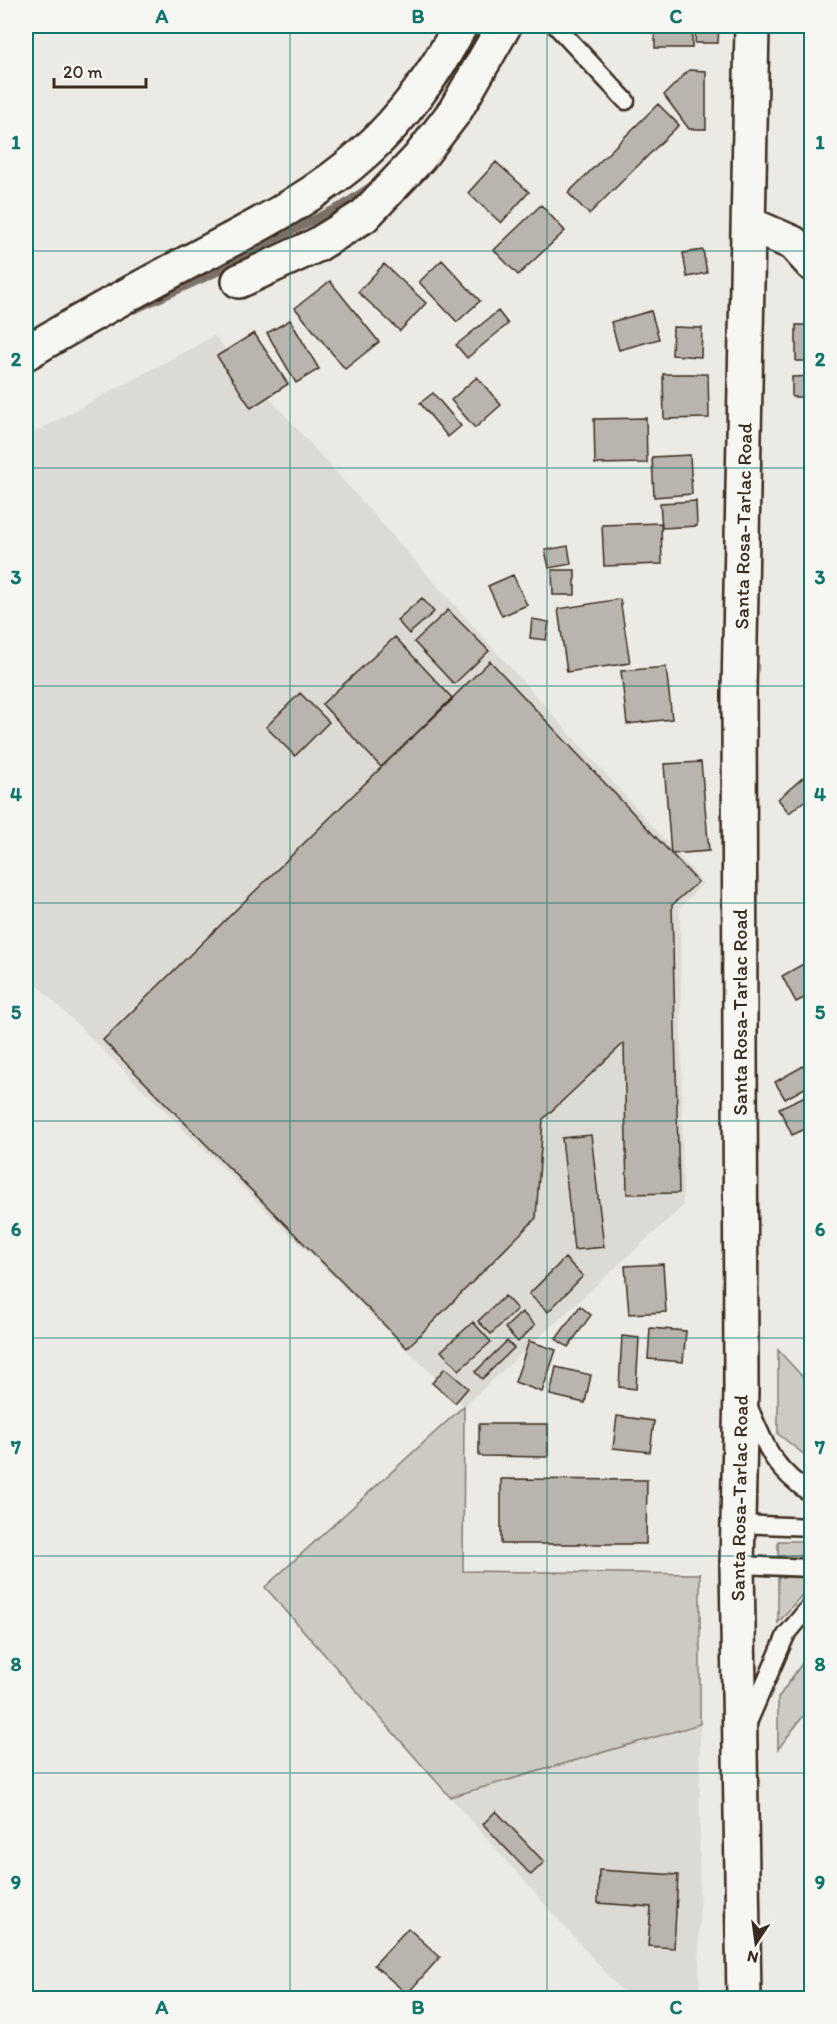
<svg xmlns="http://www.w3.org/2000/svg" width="837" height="2024" viewBox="0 0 837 2024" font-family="Itim,sans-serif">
	<rect width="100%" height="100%" fill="#ebeae5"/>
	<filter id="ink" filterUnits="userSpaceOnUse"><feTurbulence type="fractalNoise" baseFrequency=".0167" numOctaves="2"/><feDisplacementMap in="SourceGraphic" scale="12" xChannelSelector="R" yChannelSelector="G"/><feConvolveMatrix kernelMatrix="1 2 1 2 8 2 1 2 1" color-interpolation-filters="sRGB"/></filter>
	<g filter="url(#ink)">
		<path fill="#dcdad4" d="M214,336L703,883L680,908L683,1206L464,1406L26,974V437Z
			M700,1724L699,1998H628L450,1797Z"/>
		<path fill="#cdcac4" stroke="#847a71" stroke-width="1.5" d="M778,1350L811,1386V1460L778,1434Z
			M464,1406L463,1571L700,1574V1724L450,1797L265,1587Z
			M778,1541H811V1555L778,1556Z
			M778,1577L812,1578L811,1584L778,1623Z
			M811,1650V1706L778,1749V1698Z"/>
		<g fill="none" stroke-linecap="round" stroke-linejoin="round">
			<path stroke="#7c7167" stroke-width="9" d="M135,309L234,264L270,241L344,205L375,184"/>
		</g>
		<path fill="#bab4ae" stroke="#3b2a1e" stroke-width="1.5" d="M655,26H692V48H655Z
			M696,26H719L718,43H695Z
			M689,70L706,71V129H689L664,95Z
			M807,97H812V123H807Z
			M658,104L679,125L589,214L568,193Z
			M496,162L529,192L501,223L468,193Z
			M541,205L565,231L518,275L494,250Z
			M703,250L707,273L687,277L683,253Z
			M442,260L480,301L457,322L419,282Z
			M384,264L426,303L400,331L358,292Z
			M330,281L379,342L345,369L295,308Z
			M498,311L508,324L467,358L456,345Z
			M651,311L659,339L619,350L611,322Z
			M290,320L319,369L296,383L267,333Z
			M796,325H812V361H796Z
			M673,327L702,328L701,357L672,355Z
			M254,333L288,384L251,408L217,356Z
			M663,374H708L709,418L664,419Z
			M812,376V397H792V377Z
			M477,377L501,405L475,428L451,400Z
			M433,393L461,426L448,437L420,403Z
			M646,418L647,463L595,464L594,419Z
			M690,455L692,494L654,497L652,457Z
			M696,501L697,526L662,528L660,503Z
			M661,523L662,564L604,566L602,525Z
			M568,546L571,564L549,568L545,550Z
			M552,570H575V595H553Z
			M513,575L527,605L502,616L488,586Z
			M422,598L434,612L409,634L397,620Z
			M620,599L630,663L567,672L558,609Z
			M448,610L489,651L454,684L414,642Z
			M532,619L549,622L546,640L530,638Z
			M395,637L453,699L381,767L322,704Z
			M490,661L698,882L672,905L679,1193L627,1194L624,1043L543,1119L536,1218L407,1348L103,1040Z
			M666,667L672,719L627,724L621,671Z
			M300,693L329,722L295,756L266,727Z
			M701,762L709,851L671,854L664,764Z
			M812,770V795L789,813L778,799Z
			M810,874H812V910H807Z
			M812,959V994L796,1002L782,976Z
			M812,1061V1084L785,1099L775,1082Z
			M812,1093V1126L792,1135L779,1108Z
			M591,1135L604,1247L574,1250L562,1138Z
			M565,1258L583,1276L548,1312L529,1294Z
			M663,1264L666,1312L629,1314L625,1266Z
			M505,1296L517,1309L491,1334L478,1321Z
			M580,1306L591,1315L568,1347L556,1339Z
			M522,1312L535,1325L518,1342L505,1328Z
			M473,1322L491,1342L459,1370L441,1351Z
			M650,1328L686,1331L683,1362L648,1359Z
			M622,1336L639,1338L636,1389L619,1387Z
			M507,1341L514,1348L482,1379L475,1372Z
			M529,1341L556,1350L542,1392L515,1382Z
			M556,1367L591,1375L585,1403L550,1395Z
			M445,1368L468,1388L455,1403L432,1383Z
			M617,1416L654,1421L650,1452L613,1448Z
			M479,1424H548V1457L479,1456Z
			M501,1479L647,1480L646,1544H501Z
			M496,1811L544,1862L531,1875L483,1824Z
			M599,1870L678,1875L674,1948L648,1946L651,1907L598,1903Z
			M408,1928L440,1957L407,1994L374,1965Z"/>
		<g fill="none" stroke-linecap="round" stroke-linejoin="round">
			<defs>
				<path id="service" d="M556,26L626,101
					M748,1405C767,1449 771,1466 812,1495
					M737,1524L812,1527
					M737,1565L812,1568
					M747,1725L786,1635L812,1604"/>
				<path id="minor" d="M749,224L793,243L812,264
					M239,281L317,245L364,216L419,158L455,111L504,26"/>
				<path id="tertiary" d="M26,353C83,319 141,287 200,256C257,226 317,196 365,152C403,118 437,71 460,26"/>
				<path id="trunk" d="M744,1998L737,1565L741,1389L739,693L752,26"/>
			</defs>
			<use href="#service" stroke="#3b2a1e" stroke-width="21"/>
			<use href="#minor" stroke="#3b2a1e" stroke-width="38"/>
			<use href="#tertiary" stroke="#3b2a1e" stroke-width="38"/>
			<use href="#trunk" stroke="#3b2a1e" stroke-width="38"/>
			<use href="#service" stroke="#f6f6f2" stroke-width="16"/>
			<use href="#minor" stroke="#f6f6f2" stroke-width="33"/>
			<use href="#tertiary" stroke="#f6f6f2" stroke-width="33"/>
			<use href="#trunk" stroke="#f6f6f2" stroke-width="33"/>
		</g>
	</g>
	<path fill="none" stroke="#0f766e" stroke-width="1.5" stroke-opacity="0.55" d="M290,26V1998M547,26V1998M26,251H812M26,468H812M26,686H812M26,903H812M26,1121H812M26,1338H812M26,1556H812M26,1773H812"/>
	<g text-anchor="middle" stroke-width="4.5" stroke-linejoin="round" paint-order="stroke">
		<g font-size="20" fill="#3b2a1e" stroke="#f6f6f2">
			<text transform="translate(743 526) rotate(-89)" y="7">Santa Rosa-Tarlac Road</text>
			<text transform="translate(740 1012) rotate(-90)" y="7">Santa Rosa-Tarlac Road</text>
			<text transform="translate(739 1498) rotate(-89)" y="7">Santa Rosa-Tarlac Road</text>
		</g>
	</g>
	<rect width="837" height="2024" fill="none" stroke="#f6f6f2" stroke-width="66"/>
	<g transform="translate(756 1943) rotate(193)" stroke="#f6f6f2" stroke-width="4.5" paint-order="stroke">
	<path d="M0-4.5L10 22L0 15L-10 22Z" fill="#3b2a1e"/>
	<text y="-9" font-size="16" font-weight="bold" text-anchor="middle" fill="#3b2a1e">N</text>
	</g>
	<path d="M54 78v9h92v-9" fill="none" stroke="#3b2a1e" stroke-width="3"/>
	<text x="63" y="78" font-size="18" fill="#3b2a1e" stroke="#f6f6f2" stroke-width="4.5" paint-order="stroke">20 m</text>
	<rect x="33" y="33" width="771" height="1958" fill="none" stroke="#0f766e" stroke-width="2"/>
	<g font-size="20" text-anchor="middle" font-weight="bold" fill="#0f766e">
		<text x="162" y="23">A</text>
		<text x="418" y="23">B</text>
		<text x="676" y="23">C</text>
		<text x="16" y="149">1</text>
		<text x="820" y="149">1</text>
		<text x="16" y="366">2</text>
		<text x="820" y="366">2</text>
		<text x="16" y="584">3</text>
		<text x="820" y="584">3</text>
		<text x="16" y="801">4</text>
		<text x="820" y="801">4</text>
		<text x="16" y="1019">5</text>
		<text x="820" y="1019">5</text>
		<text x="16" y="1236">6</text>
		<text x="820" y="1236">6</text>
		<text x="16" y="1454">7</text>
		<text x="820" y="1454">7</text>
		<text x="16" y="1671">8</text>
		<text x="820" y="1671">8</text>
		<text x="16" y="1889">9</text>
		<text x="820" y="1889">9</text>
		<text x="162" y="2014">A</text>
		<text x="418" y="2014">B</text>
		<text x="676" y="2014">C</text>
	</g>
</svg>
